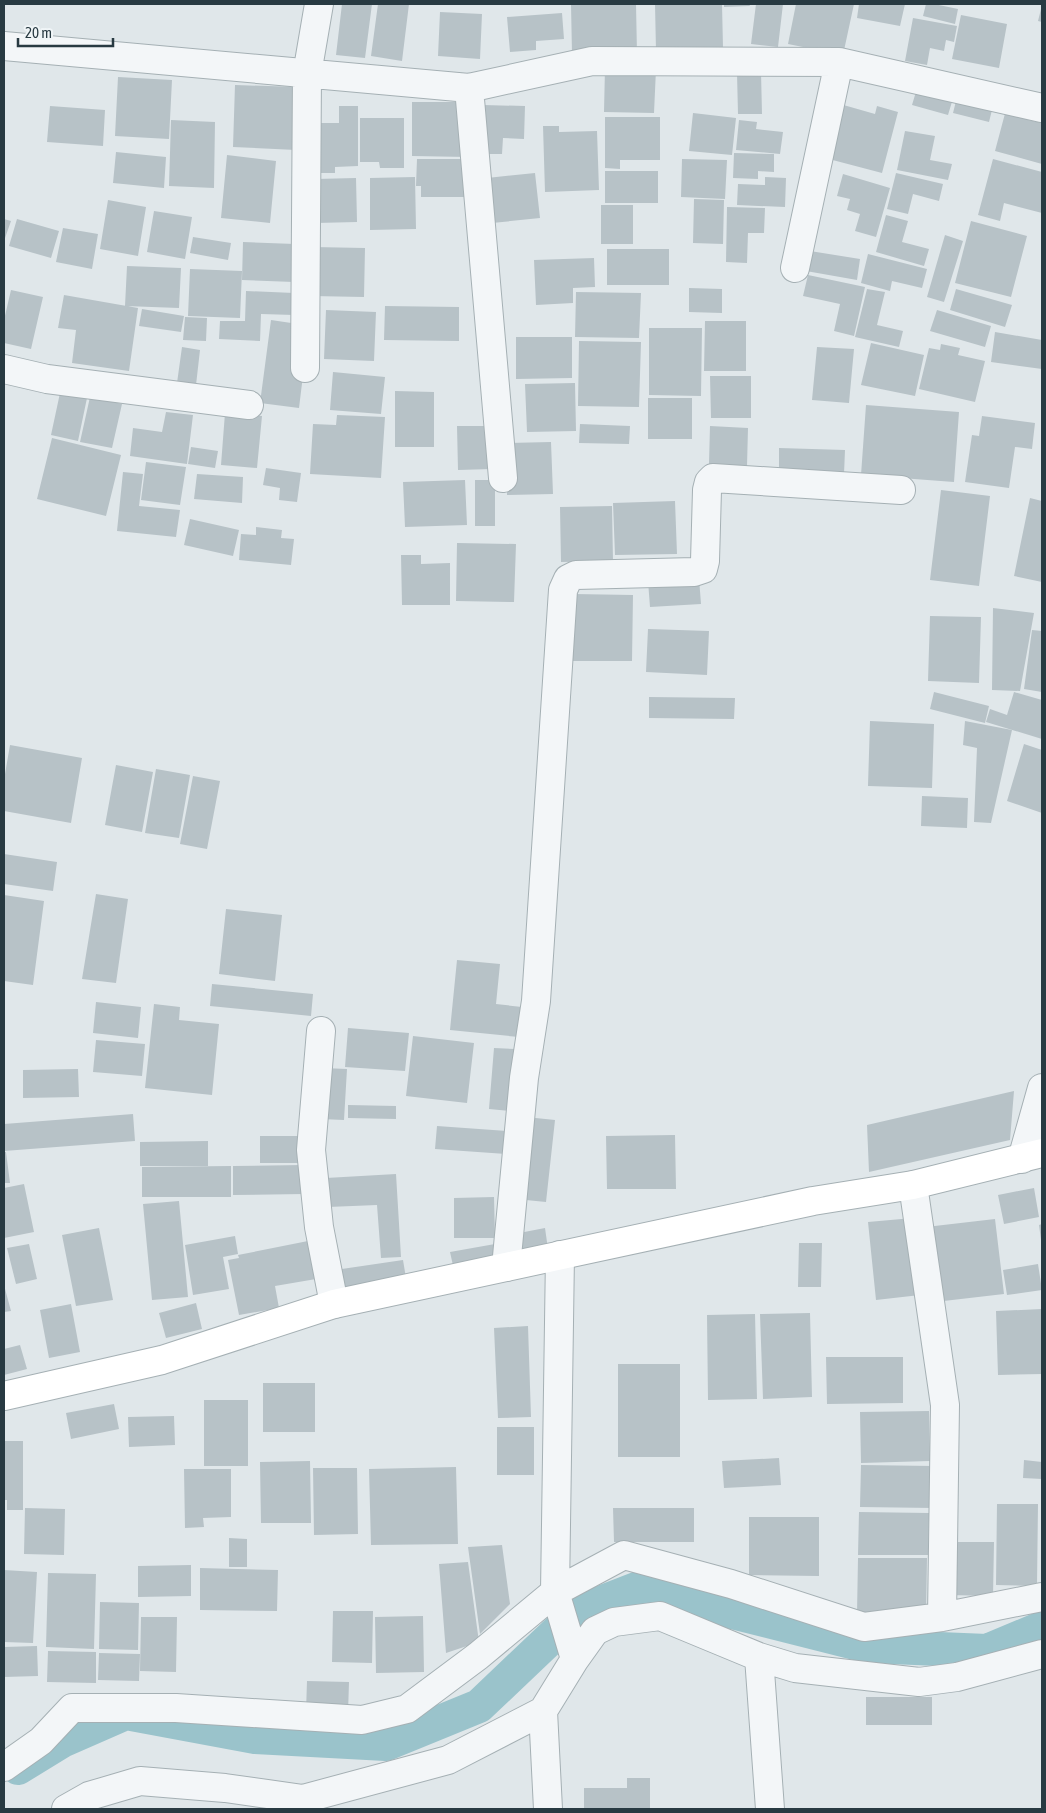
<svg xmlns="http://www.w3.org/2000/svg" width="1046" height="1813" viewBox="0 0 1046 1813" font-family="'Asap Condensed',sans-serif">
	<rect width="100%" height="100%" fill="#e0e7ea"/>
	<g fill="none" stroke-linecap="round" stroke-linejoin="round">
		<path stroke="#9ac3cb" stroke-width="34" d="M18,1768L62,1741L126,1713L255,1737L386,1744L479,1706L579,1611L641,1587L728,1611L867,1646L987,1651L1042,1628"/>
	</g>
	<path fill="#b7c2c7" d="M342,4H372L365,58L336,55Z
		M378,4H409L402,61L371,56Z
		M571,4H636L637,54H572Z
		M655,4H722L723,48L656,51Z
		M724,4H749L750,6L724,7Z
		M756,4H783L778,47L751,44Z
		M796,4H854L843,55L788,44Z
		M859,4H905L900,26L857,18Z
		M926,4H934L958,9L955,24L923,16Z
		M1042,5V22L1038,21Z
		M440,12L482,14L480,59L438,56Z
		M562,13L564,39L536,41V50L510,52L507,17Z
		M961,15L1007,24L999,68L952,59Z
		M913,18L957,26L954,42L946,40L944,51L930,48L927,65L905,61Z
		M605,68L656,69L654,113L604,112Z
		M761,72L762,114H738L737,73Z
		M118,77L172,80L169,139L115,136Z
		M235,85L298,87L296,150L233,147Z
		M918,85L954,95L948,115L912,105Z
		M958,93L994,102L989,122L953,113Z
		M412,102H468V157L412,156Z
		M840,104L875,114L877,106L898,112L882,173L825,158Z
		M483,105L525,106L524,139L503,138L502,154H483Z
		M50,106L105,110L103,146L47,142Z
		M339,106H358V166L335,167V173H315L314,123H339Z
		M1007,106L1030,112L1028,120L1042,123V164L995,151Z
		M693,113L736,118L732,155L689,151Z
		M605,117H660V160H620V169L605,168Z
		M360,118H404V168H380L379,162H360Z
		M171,120L215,122L214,188L169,186Z
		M739,120L757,122L756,129L783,132L780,154L736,150Z
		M543,126H559V132L597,131L599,190L545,192Z
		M905,131L935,136L930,160L952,164L948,180L897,170Z
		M116,152L166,157L164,188L113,183Z
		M734,153L774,154V172L758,171V179L733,178Z
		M227,155L276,161L270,223L221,218Z
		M417,159H465V197H421V186H416Z
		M682,159L727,160L725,199L681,197Z
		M993,159L1042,172V213L1004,203L1000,221L978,215Z
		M605,171H658V203H605Z
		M535,173L540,218L492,223L487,178Z
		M896,173L943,184L939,201L913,194L908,214L887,209Z
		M843,174L890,188L876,237L855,231L860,214L847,210L850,199L837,196Z
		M415,177L416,229L370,230V178Z
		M765,177L786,178L785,207L737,205L738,184L765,185Z
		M356,178L357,222L316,223V179Z
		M694,199L724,200L723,244L693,243Z
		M108,200L146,207L138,256L100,249Z
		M601,205H633V244H601Z
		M727,207L765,208L764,233H748L747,263L726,262Z
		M154,211L192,217L185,259L147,252Z
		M886,215L908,221L902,242L929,249L924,266L876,252Z
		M4,219L11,221L4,241Z
		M17,219L59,231L51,258L9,246Z
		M971,221L1027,236L1011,297L955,283Z
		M63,228L98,234L92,269L56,262Z
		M945,235L963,241L944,302L927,297Z
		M193,237L231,243L228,260L190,253Z
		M243,242L295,244L294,282L242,280Z
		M313,247L365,248L364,297L312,296Z
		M607,249H669V285H607Z
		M810,251L860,259L857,280L806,271Z
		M868,254L927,269L922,288L892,281L890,291L861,283Z
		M594,258L595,287L573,288V303L536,305L534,260Z
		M127,266L181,268L179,308L125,306Z
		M190,269L242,271L240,318L188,316Z
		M808,275L865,287L854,336L834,331L840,304L803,296Z
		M689,288L722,289V313L689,312Z
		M867,289L885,292L877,325L903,331L899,347L855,337Z
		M956,289L1012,305L1005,327L950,310Z
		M11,290L43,297L31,349L4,343V320Z
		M246,291L294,293V315L261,314L260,341L219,339L220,321H245Z
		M576,292L641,293L639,338L575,337Z
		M64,295L138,308L129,371L72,363L76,330L58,328Z
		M385,306L459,307V341L384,340Z
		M142,309L184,316L181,332L139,326Z
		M326,310L376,312L374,361L324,359Z
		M937,310L991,326L985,347L930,331Z
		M185,317L207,318L206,341L183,340Z
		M271,320L298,324L304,367L299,408L260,403Z
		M705,321H746V371H704Z
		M649,328H702L701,396L649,395Z
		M995,332L1042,340V369L991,362Z
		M516,337H572V378L516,379Z
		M579,341L641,342L639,407L578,406Z
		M871,343L924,355L915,396L861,385Z
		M941,344L960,348L958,355L985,361L975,402L919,389L929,348L940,350Z
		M182,347L200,350L196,385L177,383Z
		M817,347L854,349L849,403L812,400Z
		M333,372L385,377L381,414L330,410Z
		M710,376H751V418H711Z
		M575,383L576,431L527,432L525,384Z
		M395,391L434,392V447H395Z
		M60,393L87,398L78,441L51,435Z
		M90,397L122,404L112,448L80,442Z
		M648,398H692V439H648Z
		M866,405L959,412L954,482L861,475Z
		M166,412L193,415L187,464L130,456L133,428L162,432Z
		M225,413L262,416L257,468L221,465Z
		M337,415L385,417L381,478L310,474L313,424L336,425Z
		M982,416L1035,423L1032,449L1015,447L1009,488L965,482L972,435L979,436Z
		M580,424L630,426L629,444L579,443Z
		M457,426H491L492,469L458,470Z
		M710,426L748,428L747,466L709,464Z
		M52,438L121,455L106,516L37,499Z
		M551,442L553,494L507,495L506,443Z
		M191,447L218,451L215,468L188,464Z
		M779,448L845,450L844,474L779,472Z
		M146,462L186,467L180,505L141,500Z
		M266,468L301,473L297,502L279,500L280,488L263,485Z
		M123,472L143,474L139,506L180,510L176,537L117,531Z
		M197,474L243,477L242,503L194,499Z
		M465,480L467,525L405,527L403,482Z
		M475,480H495V526H475Z
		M941,490L990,496L979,586L930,580Z
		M1030,498L1042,501V582L1014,576Z
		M675,501L677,554L615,555L613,503Z
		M612,506L613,561L561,562L560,507Z
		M190,519L239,530L233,556L184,545Z
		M256,527L282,530L281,538L294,539L291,565L239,560L241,534L256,535Z
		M457,543L516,544L514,602L456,601Z
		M401,555H421V564L450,563V605H402Z
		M699,578L701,604L650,607L648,581Z
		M573,594L633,595L632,661H572Z
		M993,608L1034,613L1020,691L992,690Z
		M930,616L981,617L979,683L928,681Z
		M648,629L709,631L707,675L646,672Z
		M1032,630L1042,631V692L1024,689Z
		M934,692L989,706L985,723L930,709Z
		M1014,692L1042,700V739L986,722L990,709L1007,715Z
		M649,697L735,698L734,719L649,718Z
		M870,721L934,724L932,788L868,786Z
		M965,721L1012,730L991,823L974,822L977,748L963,745Z
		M1024,744L1042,750V813L1007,801Z
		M10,745L82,758L71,823L4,811V780Z
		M116,765L153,772L142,832L105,825Z
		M156,769L190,775L179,838L145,833Z
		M193,776L220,781L207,849L180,844Z
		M922,796L968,798L967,828L921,826Z
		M4,854L57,862L53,891L4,884Z
		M96,894L128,899L116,983L82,979Z
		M4,895L44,901L33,985L4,981Z
		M226,909L282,915L275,981L219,974Z
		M457,960L500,964L496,1004L522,1007L519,1037L450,1030Z
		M212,984L313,994L311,1016L210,1006Z
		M96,1002L141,1007L138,1038L93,1033Z
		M154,1004L180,1007L179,1020L219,1024L212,1095L145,1088Z
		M348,1028L409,1033L405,1071L345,1067Z
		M413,1036L474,1043L467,1103L406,1096Z
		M96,1040L145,1044L142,1076L93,1072Z
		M494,1048L515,1049L510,1111L489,1109Z
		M323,1068L347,1069L344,1120L321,1119Z
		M78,1069L79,1097L23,1098V1070Z
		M1014,1091L1010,1140L869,1172L867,1125Z
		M348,1105L396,1106V1119L348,1118Z
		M133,1114L135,1141L4,1151V1124Z
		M526,1117L555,1120L546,1202L516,1199Z
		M437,1126L507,1131L506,1154L435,1149Z
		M675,1135L676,1189H607L606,1136Z
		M260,1136H300V1163H260Z
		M208,1141V1166H140V1142Z
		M4,1152H6L10,1183H4Z
		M303,1165L304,1194L233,1195V1166Z
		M231,1166V1197H142V1167Z
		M396,1174L401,1257L381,1258L377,1205L328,1207L326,1178Z
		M24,1184L34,1232L4,1238V1188Z
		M1034,1188L1039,1217L1004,1224L998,1195Z
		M494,1197L495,1238H454V1198Z
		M179,1201L188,1297L152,1300L143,1204Z
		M913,1218L920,1295L876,1300L868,1222Z
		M995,1219L1004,1294L935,1302L926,1227Z
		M1042,1224V1240H1041L1039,1225Z
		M99,1228L113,1300L76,1306L62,1235Z
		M545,1228L548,1249L518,1255L514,1234Z
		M235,1236L238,1254L223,1257L229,1289L193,1295L185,1245Z
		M308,1241L316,1279L275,1286L279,1308L239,1315L228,1260L239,1258L238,1255Z
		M799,1243H822L821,1287H798Z
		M29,1244L37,1279L16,1284L7,1248Z
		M495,1244L499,1262L454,1270L450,1252Z
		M403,1260L407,1284L338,1294L335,1270Z
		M1038,1264L1042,1290L1007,1295L1003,1270Z
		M4,1285L11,1311L4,1312Z
		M196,1303L202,1329L166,1338L159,1313Z
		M71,1304L80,1352L49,1358L40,1310Z
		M1042,1309V1374L998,1375L996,1311Z
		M810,1313L812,1397L763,1399L760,1314Z
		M755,1314L757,1399L708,1400L707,1315Z
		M528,1326L531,1417L498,1418L494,1328Z
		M20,1345L27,1369L4,1375V1349Z
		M826,1357H903V1403L827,1404Z
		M618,1364H680V1457H618Z
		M263,1383H315V1432H263Z
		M204,1400H248V1466H204Z
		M114,1404L119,1429L71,1439L66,1413Z
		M929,1411L930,1461L861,1463L860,1412Z
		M174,1416L175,1445L129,1447L128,1417Z
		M497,1427H534V1475H497Z
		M4,1441H23V1510H7V1500H4Z
		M779,1458L781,1485L724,1488L722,1461Z
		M1024,1460L1042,1462V1479L1023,1478Z
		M310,1461L311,1523H261L260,1462Z
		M861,1465L933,1466V1508L860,1507Z
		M456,1467L458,1544L371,1545L369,1469Z
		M313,1468H357L358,1534L314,1535Z
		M184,1469H231V1517L203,1518L204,1527L185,1528Z
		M997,1504H1038L1037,1586L996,1585Z
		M25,1508L65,1509L64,1555L24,1554Z
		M613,1508H694V1542H614Z
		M859,1512L929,1513L928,1555H858Z
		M749,1517H819V1576L749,1575Z
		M229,1538L247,1539V1567H229Z
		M948,1542H994L993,1596L948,1595Z
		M502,1545L510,1604L480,1634L468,1547Z
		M858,1558H927L926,1615L857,1614Z
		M468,1562L479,1642L446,1653L439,1564Z
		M191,1565V1596L138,1597V1566Z
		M200,1568L278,1570L277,1611L200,1610Z
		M4,1570L37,1572L33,1643L4,1642Z
		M48,1573L96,1574L94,1649L46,1647Z
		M100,1602L139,1603L138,1650L99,1649Z
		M333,1611H373L372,1663L332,1662Z
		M423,1616L424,1672L376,1673L375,1617Z
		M141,1617H177L176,1672L140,1671Z
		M37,1646L38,1676L4,1677V1647Z
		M48,1651L96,1652V1683L47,1682Z
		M99,1653L140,1654L139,1681L98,1680Z
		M307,1681L349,1682L348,1713L306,1712Z
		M866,1697H932V1725H866Z
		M627,1778H650V1809H584V1788H627Z"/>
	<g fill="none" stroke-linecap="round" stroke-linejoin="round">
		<defs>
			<path id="street" d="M4,46L469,88L592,61L839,62L1042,108
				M469,88L503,478
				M795,268L839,62
				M305,368L307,74L319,4
				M4,369L47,379L249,405
				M321,1031L311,1150L319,1227L334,1304
				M1022,1159L1042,1088
				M913,1185L945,1405L942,1617
				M560,1255L555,1592L575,1659
				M506,1267L524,1078L536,1001L563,590L568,579L576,575L694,572L703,569L705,561L707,490L709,482L713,478L901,490
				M759,1657L770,1809
				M543,1711L548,1809
				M4,1767L41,1741L72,1708H176L362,1720L407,1709L478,1656L555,1592L624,1555L731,1584L864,1627L942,1617L1042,1597
				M66,1809L89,1796L140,1781L225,1788L303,1799L448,1760L543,1711L575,1659L595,1631L614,1622L660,1616L759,1657L795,1668L919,1682L957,1677L1042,1654"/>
			<path id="secondary" d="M4,1396L162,1360L334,1304L813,1201L913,1185L1042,1153"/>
		</defs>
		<use href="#street" stroke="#a5b0b4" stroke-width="30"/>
		<use href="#secondary" stroke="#a5b0b4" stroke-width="30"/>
		<use href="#street" stroke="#f3f6f8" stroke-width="28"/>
		<use href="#secondary" stroke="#fff" stroke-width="28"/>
	</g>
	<rect width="1046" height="1813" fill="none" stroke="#283a42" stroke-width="10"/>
	<path d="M18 38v8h95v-8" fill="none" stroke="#283a42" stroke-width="2.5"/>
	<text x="25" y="38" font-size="15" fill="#283a42" stroke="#f0f5f7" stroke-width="4" paint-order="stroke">20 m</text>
</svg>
